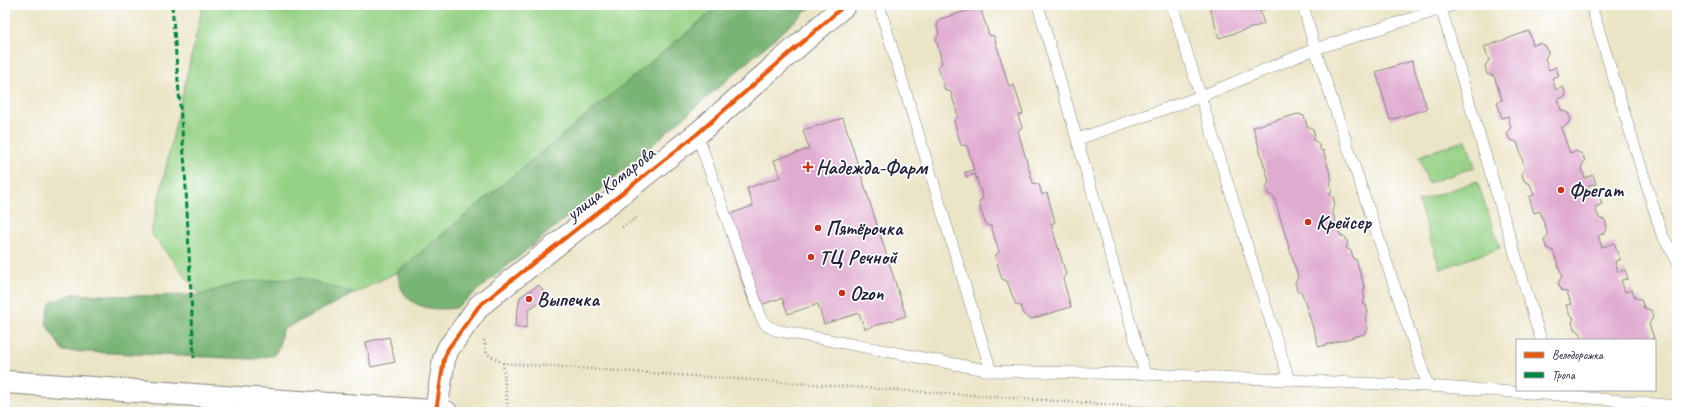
<svg xmlns="http://www.w3.org/2000/svg" width="1682" height="417" viewBox="0 0 1682 417" font-family="Caveat,sans-serif">
	<rect width="100%" height="100%" fill="#fff"/>
	<filter id="ink" filterUnits="userSpaceOnUse"><feTurbulence type="fractalNoise" baseFrequency=".025" numOctaves="2"/><feDisplacementMap in="SourceGraphic" scale="8" xChannelSelector="R" yChannelSelector="G"/><feConvolveMatrix kernelMatrix="1 2 1 2 8 2 1 2 1" color-interpolation-filters="sRGB"/></filter>
	<filter id="wash" filterUnits="userSpaceOnUse"><feTurbulence type="fractalNoise" baseFrequency=".012" numOctaves="4" result="noise"/><feDisplacementMap in="SourceGraphic" scale="16" xChannelSelector="R" yChannelSelector="G"/><feGaussianBlur stdDeviation="0.9" result="paint"/><feColorMatrix in="noise" values="0 0 0 0 0 0 0 0 0 0 0 0 0 0 0 0 0 1.4 0 .05"/><feComposite in="paint" operator="in"/></filter>
	<g filter="url(#wash)">
		<rect width="100%" height="100%" fill="#ebe5c7"/>
		<path fill="#96d286" stroke="#5c7a60" d="M203,5H720L397,272L355,293L278,280L242,282L200,295L151,233Z
			M1466,140L1475,167L1428,183L1419,156Z
			M1477,181L1500,248L1440,269L1418,201Z"/>
		<path fill="#78b473" stroke="#4d6b57" d="M720,5H813L606,185L456,308C438,310 415,310 404,293C400,288 399,279 397,272Z
			M301,278L355,293L282,330L279,347L274,355L254,359L63,351L46,324L50,303L73,294L131,296L200,295L242,282Z"/>
		<g id="blocks">
			<path fill="#e0abd0" d="M1209,5H1264L1266,9L1260,11L1264,24L1219,38Z
				M980,7L989,35L994,36L1009,87L1014,85L1023,114L1018,116L1022,127L1018,131L1033,183L1039,184L1042,195L1047,193L1055,222L1051,224L1066,274L1063,279L1071,307L1031,319L1024,315L1021,306L1016,305L1007,281L1002,279L995,256L999,252L991,226L986,225L981,211L979,202L983,198L975,174L966,177L965,172L974,170L967,146L961,145L958,135L954,121L958,117L951,92L945,90L938,67L942,63L936,39L939,35L937,25L940,19Z
				M1529,31L1533,45L1540,43L1546,46L1548,53L1545,59L1549,70L1556,67L1559,76L1552,78L1556,90L1563,87L1566,96L1558,99L1561,110L1568,113L1571,119L1567,125L1561,128L1570,153L1576,151L1582,154L1585,161L1581,167L1585,178L1593,175L1596,184L1588,185L1592,197L1599,195L1602,204L1595,207L1599,218L1605,220L1607,227L1604,233L1598,236L1602,247L1614,243L1620,260L1615,261L1618,272L1625,270L1628,279L1621,280L1625,292L1632,290L1635,298L1641,299L1644,308L1651,310L1653,317L1649,324L1654,338L1649,340H1583L1580,332L1574,329L1572,322L1574,318L1570,316L1566,305L1571,304L1567,292L1561,290L1558,283L1562,276L1553,251L1547,248L1544,241L1548,235L1540,211L1534,213L1529,197L1534,195L1530,184L1524,181L1522,174L1525,168L1517,142L1510,140L1507,133L1511,127L1508,116L1502,118L1497,102L1502,100L1494,76L1487,74L1485,66L1489,60L1484,47Z
				M1412,61L1427,109L1390,120L1376,72Z
				M1298,114L1304,116L1307,126L1313,129L1315,136L1313,140L1318,143L1321,151L1323,150L1332,180L1330,181L1332,190L1330,195L1333,197L1335,204L1332,210L1340,235L1346,238L1348,244L1346,248L1351,251L1354,260L1356,259L1365,289H1363L1365,298L1363,304L1366,305L1368,312L1365,318L1368,328L1364,334L1319,347L1302,293L1297,290L1295,283L1298,277L1274,197L1268,194L1266,188L1269,182L1253,127Z
				M843,118L906,316L865,329L859,313L824,324L818,304L788,314L782,298L751,308L721,217L753,206L747,188L780,177L774,160L809,149L803,130Z
				M539,285L547,297L529,309L526,328L515,326L520,297Z
				M389,337L395,362L371,367L366,342Z"/>
		</g>
	</g>
	<g filter="url(#ink)">
		<use href="#blocks" fill-opacity="0" stroke="#868481" stroke-width="1"/>
		<g fill="none" stroke-linecap="round" stroke-linejoin="round">
			<defs>
				<path id="lane" d="M879,5L991,371
					M1038,5L1145,374
					M1172,5L1289,380
					M1303,5L1315,49L1428,386
					M1440,5L1541,340
					M1591,5L1662,235L1677,260
					M697,134L761,317L766,325L776,330L991,371L1145,374L1428,386L1557,395L1677,406
					M1078,139L1199,97L1315,49L1454,5"/>
				<path id="street" d="M436,411L444,359L448,349L479,306L697,134L845,5"/>
				<path id="primary" d="M5,382L446,412"/>
			</defs>
			<use href="#lane" stroke="#868481" stroke-width="12"/>
			<use href="#street" stroke="#868481" stroke-width="24"/>
			<use href="#primary" stroke="#868481" stroke-width="24"/>
			<path stroke="#868481" stroke-width="2.5" stroke-dasharray="1 3" stroke-linecap="butt" d="M622,227L638,217
				M484,340L487,354L503,363L1217,412
				M503,363L508,412"/>
			<use href="#lane" stroke="#fff" stroke-width="11"/>
			<use href="#street" stroke="#fff" stroke-width="22"/>
			<use href="#primary" stroke="#fff" stroke-width="22"/>
			<path stroke="#00873e" stroke-width="3" stroke-dasharray="6 3" stroke-linecap="butt" d="M172,5L185,168L194,358"/>
			<defs>
				<path id="cycleway" d="M436,411L444,359L448,349L479,306L697,134L845,5"/>
			</defs>
			<use href="#cycleway" stroke="#fff" stroke-width="6"/>
			<use href="#cycleway" stroke="#e8590c" stroke-width="4"/>
		</g>
	</g>
	<g fill="#c8321e" stroke="#fff" stroke-width="1.5">
		<path d="M806 161h4v4h4v4h-4v4h-4v-4h-4v-4h4z"/>
		<circle cx="1561" cy="190" r="4"/>
		<circle cx="1308" cy="222" r="4"/>
		<circle cx="818" cy="228" r="4"/>
		<circle cx="811" cy="257" r="4"/>
		<circle cx="842" cy="293" r="4"/>
		<circle cx="529" cy="299" r="4"/>
	</g>
	<g text-anchor="middle" stroke-width="3.5" stroke-linejoin="round" paint-order="stroke">
		<g font-size="20" font-weight="bold" fill="#22223b" stroke="#fff" text-anchor="start">
			<text x="816" y="174">Надежда-Фарм</text>
			<text x="1569" y="197">Фрегат</text>
			<text x="1316" y="229">Крейсер</text>
			<text x="826" y="235">Пятёрочка</text>
			<text x="819" y="264">ТЦ Речной</text>
			<text x="850" y="300">Ozon</text>
			<text x="537" y="306">Выпечка</text>
		</g>
		<g font-size="20" fill="#22223b" stroke="#fff">
			<text transform="translate(610 183) rotate(-38)" y="7">улица Комарова</text>
		</g>
	</g>
	<rect width="1682" height="417" fill="none" stroke="#fff" stroke-width="20"/>
	<rect x="1516" y="339" width="140" height="52" fill="#ffffff" stroke="#a7a7b1"/>
	<rect x="1524" y="352" width="20" height="6" fill="#e8590c" stroke="#a7a7b1"/>
	<text x="1552" y="359" font-size="12" fill="#22223b">Велодорожка</text>
	<rect x="1524" y="372" width="20" height="6" fill="#00873e" stroke="#a7a7b1"/>
	<text x="1552" y="379" font-size="12" fill="#22223b">Тропа</text>
</svg>
